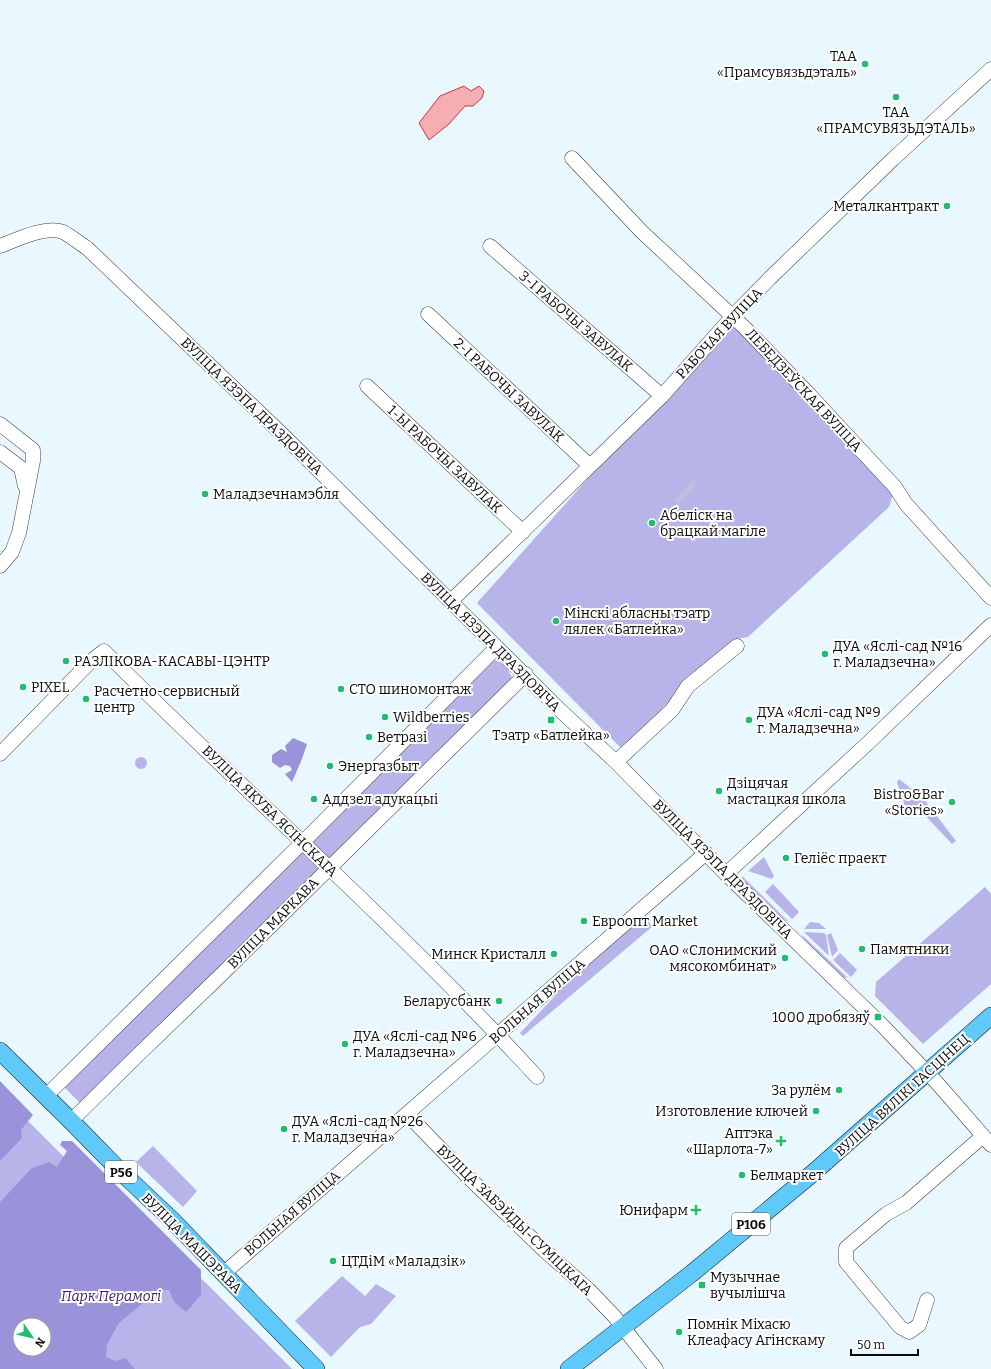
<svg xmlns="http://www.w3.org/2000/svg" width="991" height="1369" viewBox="0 0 991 1369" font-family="Bitter,serif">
	<rect width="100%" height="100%" fill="#e9f7ff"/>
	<path fill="#b6b4e9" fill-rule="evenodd" d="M733,316L895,487L889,507L748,637L737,639L686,685L622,749L477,603Z
		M492,659L506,665L513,680L81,1104L64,1087Z
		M135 763a6 6 0 1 1 12 0a6 6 0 1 1-12 0Z
		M899,779L923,798L956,841L952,844L919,809L909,818L897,782Z
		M764,857L774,876L772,879L748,871Z
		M742,876L789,922L785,920L742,879Z
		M773,884L799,912L792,919L765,892Z
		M985,887L991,894V984L923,1044L875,996L876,982Z
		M644,917L653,926L523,1036L520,1033L571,979Z
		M810,922L819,923L826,929H804Z
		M804,932L824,933L826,935L829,956Z
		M831,933L838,950L832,957L827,935Z
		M802,935L848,978L843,977L804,939Z
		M840,953L857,970L851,977L833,960Z
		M0,1093L61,1154L206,1283L292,1369H0ZM20,1325H44V1349H20Z
		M153,1146L197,1191L183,1207L136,1162Z
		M342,1276L365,1296L376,1284L396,1296L371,1324L360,1327L331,1357L295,1321Z"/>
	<path fill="#9a93d9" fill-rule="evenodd" d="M293,738L307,744L302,759L292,782L285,774L292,770L290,766L285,765L280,768L272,762V755L281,749L287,752L285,746Z
		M0,1081L33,1115L21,1130L22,1138L0,1161Z
		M62,1141H72L201,1270V1295L186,1312L174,1302L169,1290L157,1291L118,1324L107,1345L106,1357L115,1361L125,1358L135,1369H0V1202L32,1168L49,1162L57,1167L67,1151L60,1145ZM20,1325H44V1349H20Z"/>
	<path fill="#bcc0df" d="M693,480L698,484L678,504L674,500Z"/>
	<path fill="#f6aeb3" stroke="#ce343b" d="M464,86L471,91L479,86L484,91L482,98L473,106H465L449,124L429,140L419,123L440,96Z"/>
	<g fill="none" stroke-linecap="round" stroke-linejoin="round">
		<defs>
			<path id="minor" d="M572,158L642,232L744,327L807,392L895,487L906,504L991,598
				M0,246C16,240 46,225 63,232C71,236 79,243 87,248L285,437L562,712L616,762L726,874L882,1025L938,1084L991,1145
				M490,246L662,396
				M428,314L590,466
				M367,386L523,532
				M0,424L33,450V461L19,533L12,552L0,566
				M0,452L21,468L25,486
				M451,601L662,396L733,316L770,278L893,159L991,69
				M0,754L91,661L104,651C247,794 400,928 537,1077
				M616,762L672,710L688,686L737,646
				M726,874L867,744L991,625
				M46,1096L309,836L497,647
				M407,1114L467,1176L545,1251L588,1289L614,1316L656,1369
				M71,1121L137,1056L223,973L526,674
				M223,1274L706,853
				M927,1300L919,1325L909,1332L900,1327L846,1262V1248L886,1214L906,1203L983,1136"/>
			<path id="major" d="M0,1051L71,1121L119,1170L172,1220L316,1369
				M569,1369L691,1274L813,1173L991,1016"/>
		</defs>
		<use href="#minor" stroke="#3e3e3e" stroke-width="15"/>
		<use href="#major" stroke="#1c1c1c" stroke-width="18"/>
		<use href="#minor" stroke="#fff" stroke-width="14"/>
		<use href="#major" stroke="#5fc9fa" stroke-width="17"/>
	</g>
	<g fill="#23bb70" stroke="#fff" stroke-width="1.5">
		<circle cx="865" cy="64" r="4"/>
		<circle cx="896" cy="97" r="4"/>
		<circle cx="947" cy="206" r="4"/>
		<circle cx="205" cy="494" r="4"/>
		<circle cx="652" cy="523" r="4"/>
		<circle cx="556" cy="621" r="4"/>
		<circle cx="825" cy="654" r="4"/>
		<circle cx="66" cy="661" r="4"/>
		<circle cx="23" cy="687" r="4"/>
		<circle cx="341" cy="689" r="4"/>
		<circle cx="86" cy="699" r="4"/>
		<circle cx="385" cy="717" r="4"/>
		<rect x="547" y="716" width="8" height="8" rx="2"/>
		<circle cx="749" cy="720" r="4"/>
		<circle cx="369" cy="737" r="4"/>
		<circle cx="330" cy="766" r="4"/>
		<circle cx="719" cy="791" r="4"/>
		<circle cx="314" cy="799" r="4"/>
		<circle cx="952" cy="802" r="4"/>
		<circle cx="786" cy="858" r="4"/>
		<circle cx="584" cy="921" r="4"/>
		<circle cx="862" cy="949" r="4"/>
		<circle cx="554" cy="954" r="4"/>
		<circle cx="785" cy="958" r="4"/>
		<circle cx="499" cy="1001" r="4"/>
		<rect x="874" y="1013" width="8" height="8" rx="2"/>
		<circle cx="345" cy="1044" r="4"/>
		<circle cx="839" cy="1090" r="4"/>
		<circle cx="816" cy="1111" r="4"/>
		<circle cx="284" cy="1129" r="4"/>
		<path d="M779 1135h4v4h4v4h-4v4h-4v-4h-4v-4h4z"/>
		<circle cx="742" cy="1175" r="4"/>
		<path d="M694 1204h4v4h4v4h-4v4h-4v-4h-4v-4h4z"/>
		<circle cx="333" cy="1261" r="4"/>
		<rect x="698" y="1281" width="8" height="8" rx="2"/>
		<circle cx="679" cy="1332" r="4"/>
	</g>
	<g text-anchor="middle" stroke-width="4" stroke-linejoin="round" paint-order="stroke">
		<g fill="#fff" stroke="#545454" stroke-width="1">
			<rect x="105" y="1161" width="32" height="22" rx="3"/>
			<rect x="732" y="1213" width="38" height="22" rx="3"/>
		</g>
		<g font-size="13" font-weight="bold" fill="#0b0b0b">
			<text x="121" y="1177">Р56</text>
			<text x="751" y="1229">Р106</text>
		</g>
		<g font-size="14" fill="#0b0b0b" stroke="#fff" text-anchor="start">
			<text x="857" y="61" text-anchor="end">ТАА<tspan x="857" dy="16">«Прамсувязьдэталь»</tspan></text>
			<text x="896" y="117" text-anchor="middle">ТАА<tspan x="896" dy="16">«ПРАМСУВЯЗЬДЭТАЛЬ»</tspan></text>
			<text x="939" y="211" text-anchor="end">Металкантракт</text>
			<text x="213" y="499">Маладзечнамэбля</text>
			<text x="660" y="520">Абеліск на<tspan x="660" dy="16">брацкай магіле</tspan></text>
			<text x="564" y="618">Мінскі абласны тэатр<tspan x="564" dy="16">лялек «Батлейка»</tspan></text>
			<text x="833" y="651">ДУА «Яслі-сад №16<tspan x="833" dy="16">г. Маладзечна»</tspan></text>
			<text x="74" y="666">РАЗЛІКОВА-КАСАВЫ-ЦЭНТР</text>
			<text x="31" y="692">PIXEL</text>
			<text x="349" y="694">СТО шиномонтаж</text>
			<text x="94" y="696">Расчетно-сервисный<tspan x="94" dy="16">центр</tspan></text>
			<text x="757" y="717">ДУА «Яслі-сад №9<tspan x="757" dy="16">г. Маладзечна»</tspan></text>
			<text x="393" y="722">Wildberries</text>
			<text x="551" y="740" text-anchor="middle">Тэатр «Батлейка»</text>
			<text x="377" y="742">Ветразі</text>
			<text x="338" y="771">Энергазбыт</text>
			<text x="727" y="788">Дзіцячая<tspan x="727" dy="16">мастацкая школа</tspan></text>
			<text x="944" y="799" text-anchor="end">Bistro&amp;Bar<tspan x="944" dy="16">«Stories»</tspan></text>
			<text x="322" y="804">Аддзел адукацыі</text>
			<text x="794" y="863">Геліёс праект</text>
			<text x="592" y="926">Евроопт Market</text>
			<text x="870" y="954">Памятники</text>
			<text x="777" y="955" text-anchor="end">ОАО «Слонимский<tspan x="777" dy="16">мясокомбинат»</tspan></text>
			<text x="546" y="959" text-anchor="end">Минск Кристалл</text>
			<text x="491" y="1006" text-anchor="end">Беларусбанк</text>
			<text x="870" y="1022" text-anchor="end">1000 дробязяў</text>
			<text x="353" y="1041">ДУА «Яслі-сад №6<tspan x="353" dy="16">г. Маладзечна»</tspan></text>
			<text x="831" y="1095" text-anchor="end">За рулём</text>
			<text x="808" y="1116" text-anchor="end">Изготовление ключей</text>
			<text x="292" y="1126">ДУА «Яслі-сад №26<tspan x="292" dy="16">г. Маладзечна»</tspan></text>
			<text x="773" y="1138" text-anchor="end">Аптэка<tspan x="773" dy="16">«Шарлота-7»</tspan></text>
			<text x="750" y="1180">Белмаркет</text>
			<text x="688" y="1215" text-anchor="end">Юнифарм</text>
			<text x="341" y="1266">ЦТДіМ «Маладзік»</text>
			<text x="710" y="1282">Музычнае<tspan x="710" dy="16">вучылішча</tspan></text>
			<text x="687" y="1329">Помнік Міхасю<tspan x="687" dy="16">Клеафасу Агінскаму</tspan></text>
		</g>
		<g font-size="14" fill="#0b0b0b" stroke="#fff">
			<text transform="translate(576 321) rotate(41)" y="5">3-І РАБОЧЫ ЗАВУЛАК</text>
			<text transform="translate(719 333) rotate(-47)" y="5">РАБОЧАЯ ВУЛІЦА</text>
			<text transform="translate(509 390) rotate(43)" y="5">2-І РАБОЧЫ ЗАВУЛАК</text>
			<text transform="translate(804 390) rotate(47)" y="5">ЛЕБЕДЗЕЎСКАЯ ВУЛІЦА</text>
			<text transform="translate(252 406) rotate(44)" y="5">ВУЛІЦА ЯЗЭПА ДРАЗДОВІЧА</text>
			<text transform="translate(445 459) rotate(43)" y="5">1-Ы РАБОЧЫ ЗАВУЛАК</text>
			<text transform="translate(491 642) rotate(45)" y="5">ВУЛІЦА ЯЗЭПА ДРАЗДОВІЧА</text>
			<text transform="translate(270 811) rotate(44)" y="5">ВУЛІЦА ЯКУБА ЯСІНСКАГА</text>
			<text transform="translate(723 869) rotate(45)" y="5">ВУЛІЦА ЯЗЭПА ДРАЗДОВІЧА</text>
			<text transform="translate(273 923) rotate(-45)" y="5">ВУЛІЦА МАРКАВА</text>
			<text transform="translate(537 1001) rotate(-41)" y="5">ВОЛЬНАЯ ВУЛІЦА</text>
			<text transform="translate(902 1095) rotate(-42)" y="5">ВУЛІЦА ВЯЛІКІ ГАСЦІНЕЦ</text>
			<text transform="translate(292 1213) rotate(-41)" y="5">ВОЛЬНАЯ ВУЛІЦА</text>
			<text transform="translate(515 1220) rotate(44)" y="5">ВУЛІЦА ЗАБЭЙДЫ-СУМІЦКАГА</text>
			<text transform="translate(192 1243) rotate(45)" y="5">ВУЛІЦА МАШЭРАВА</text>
		</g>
		<g font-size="14" font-style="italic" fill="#341c62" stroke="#fff">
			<text x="111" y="1301">Парк Перамогі</text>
		</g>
	</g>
	<g transform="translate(32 1337) rotate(124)"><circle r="19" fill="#ffffff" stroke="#9d9d9d"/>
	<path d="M0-3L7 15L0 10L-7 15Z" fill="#23bb70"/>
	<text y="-6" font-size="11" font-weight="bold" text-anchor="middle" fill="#0b0b0b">N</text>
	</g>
	<path d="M851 1349v6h67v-6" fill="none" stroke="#0b0b0b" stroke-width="2"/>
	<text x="857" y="1349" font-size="12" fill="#0b0b0b" stroke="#ffffff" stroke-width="3" paint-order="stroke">50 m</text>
</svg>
